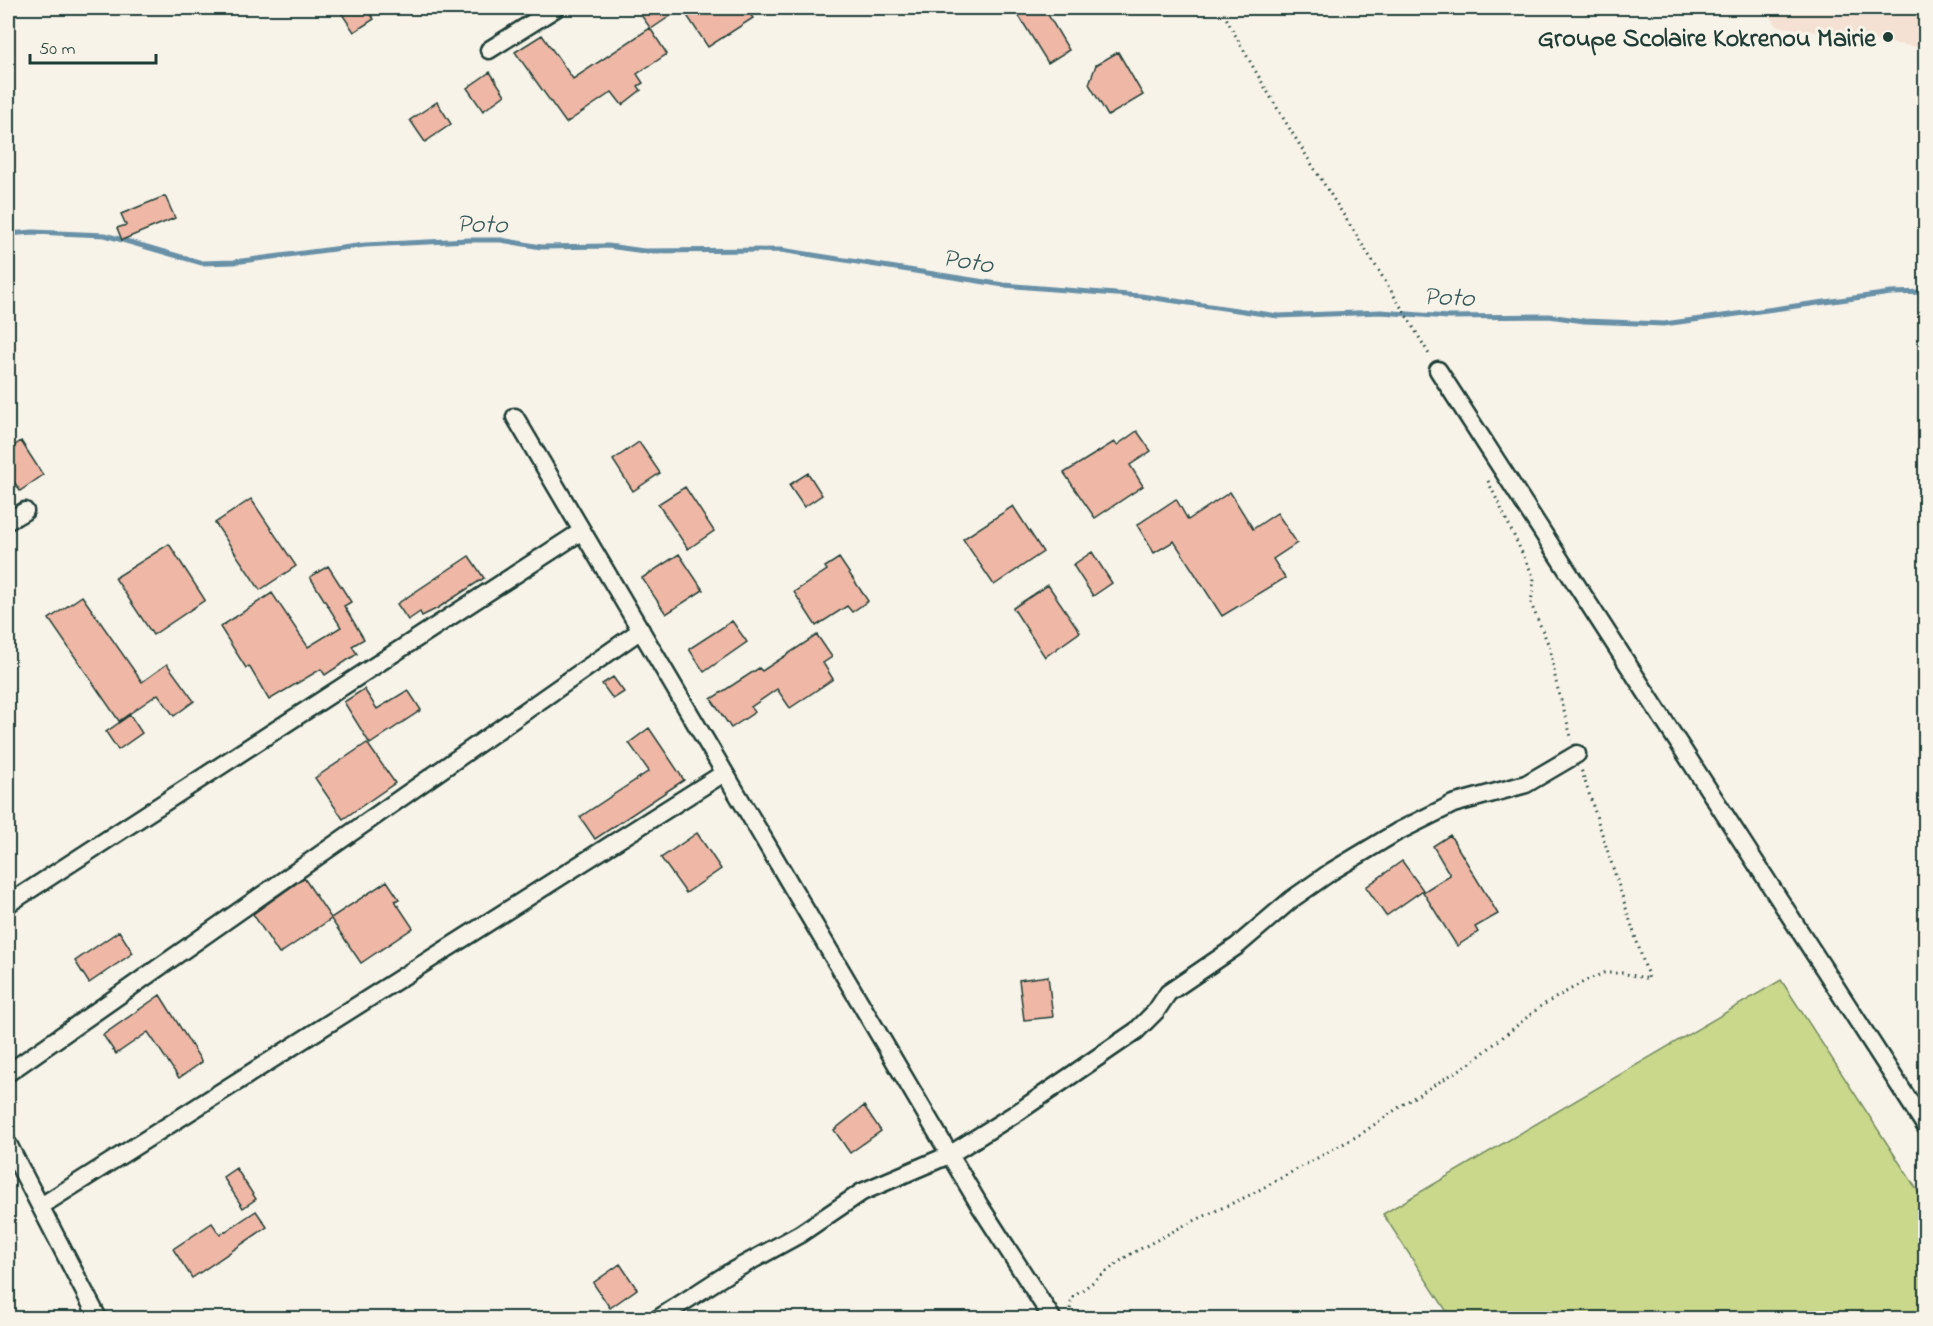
<svg xmlns="http://www.w3.org/2000/svg" width="1933" height="1326" viewBox="0 0 1933 1326" font-family="'Indie Flower',sans-serif">
	<rect width="100%" height="100%" fill="#f7f3e8"/>
	<filter id="ink" filterUnits="userSpaceOnUse"><feTurbulence type="fractalNoise" baseFrequency=".0167" numOctaves="2"/><feDisplacementMap in="SourceGraphic" scale="12" xChannelSelector="R" yChannelSelector="G"/><feConvolveMatrix kernelMatrix="1 2 1 2 8 2 1 2 1" color-interpolation-filters="sRGB"/></filter>
	<g filter="url(#ink)">
		<path fill="#f5e1d4" d="M1764,8H1925V48L1776,26Z"/>
		<path fill="#cad88c" stroke="#748a60" stroke-width="1.5" d="M1781,980L1925,1202V1318H1451L1383,1214Z"/>
		<g fill="none" stroke-linecap="round" stroke-linejoin="round">
			<path stroke="#6890a7" stroke-width="5" d="M8,234L33,232L105,235L202,263L234,262L365,245L469,240H501L541,247L608,246L644,251L781,250L1004,285L1141,296L1278,316L1381,312L1448,317L1549,316L1584,321L1664,324L1891,293L1926,292"/>
		</g>
		<path fill="#efb7a6" stroke="#1f3d34" stroke-width="1.5" d="M338,8H366L374,19L354,32Z
			M636,8H682L651,29Z
			M682,8H746L753,18L708,47Z
			M1014,8H1044L1069,50L1048,63Z
			M650,28L667,54L637,74L643,83L638,86L641,90L622,105L612,92L566,123L515,52L542,35L573,79Z
			M1118,52L1143,95L1108,116L1089,84L1096,65Z
			M490,72L505,95L483,111L467,88Z
			M437,102L451,124L425,142L410,120Z
			M165,196L175,218L122,240L117,228L126,225L121,214Z
			M1137,431L1151,451L1130,465L1143,486L1095,518L1064,473L1114,442L1117,445Z
			M21,441L43,475L20,491L8,472V450Z
			M639,442L660,473L633,491L613,460Z
			M808,473L822,495L804,507L789,485Z
			M685,487L714,531L688,549L658,504Z
			M1230,492L1253,529L1277,513L1297,543L1273,559L1285,578L1222,616L1174,541L1154,553L1137,525L1176,499L1188,520Z
			M251,499L296,566L260,590L215,523Z
			M1013,506L1043,552L994,585L963,539Z
			M169,544L205,600L153,635L115,578Z
			M1092,552L1112,583L1093,596L1073,565Z
			M679,554L703,590L666,614L642,578Z
			M469,556L484,578L438,608L422,616L420,612L408,620L397,604Z
			M839,558L868,601L852,612L847,606L816,626L794,592L827,570L825,567Z
			M328,566L351,602L344,606L364,639L352,646L357,654L325,675L321,669L269,700L249,666L246,668L220,627L272,593L308,647L341,627L310,577Z
			M1048,585L1080,632L1045,657L1013,608Z
			M82,596L142,682L167,664L194,701L174,716L158,694L119,721L49,619Z
			M732,621L747,642L704,672L689,649Z
			M817,635L832,657L823,663L833,679L790,708L777,689L751,707L755,712L731,728L711,699L759,668L762,671Z
			M613,677L624,692L613,699L602,684Z
			M364,689L377,709L408,690L421,710L370,744L344,702Z
			M130,715L142,733L118,750L106,732Z
			M649,728L684,780L595,839L580,817L649,771L629,743Z
			M367,743L395,783L343,819L315,778Z
			M697,833L721,869L686,893L661,858Z
			M1450,835L1498,914L1475,927L1478,932L1457,946L1423,892L1450,875L1433,846Z
			M1402,861L1423,890L1386,916L1366,887Z
			M304,878L331,918L387,881L399,899L395,901L413,928L361,963L331,919L279,954L253,914Z
			M119,931L133,953L89,983L75,961Z
			M1048,976L1053,1017L1024,1020L1019,980Z
			M160,995L202,1062L179,1078L148,1032L116,1054L103,1035Z
			M864,1106L881,1131L850,1153L834,1130Z
			M236,1168L256,1199L243,1208L223,1177Z
			M256,1211L267,1227L192,1278L173,1249L212,1223L220,1235Z
			M620,1264L637,1289L610,1308L593,1283Z"/>
		<g fill="none" stroke-linecap="round" stroke-linejoin="round">
			<defs>
				<path id="street" d="M489,50L556,8
					M1438,370L1926,1127
					M515,417L980,1206L1052,1318
					M8,521L25,511
					M8,904L582,531
					M8,1073L641,630
					M8,1144L98,1318
					M41,1206L724,773
					M659,1318L727,1274L800,1234L862,1192L949,1155L1018,1112L1136,1031L1156,1011L1168,993L1237,946L1292,899L1332,871L1397,832L1453,804L1526,784L1577,754"/>
			</defs>
			<use href="#street" stroke="#1f3d34" stroke-width="21"/>
			<path stroke="#1f3d34" stroke-width="3" stroke-dasharray="1.5 4.5" stroke-linecap="butt" d="M1221,8C1283,128 1362,238 1430,356
				M1488,481L1534,578L1531,604L1550,648L1556,682L1572,740
				M1069,1315L1072,1298L1127,1256L1185,1225L1250,1195L1361,1134L1408,1101L1472,1062L1541,1006L1587,980L1604,973H1622L1649,979L1581,769"/>
			<use href="#street" stroke="#f7f3e8" stroke-width="16"/>
		</g>
	</g>
	<circle fill="#1f3d34" stroke="#f7f3e8" stroke-width="2" cx="1888" cy="37" r="6"/>
	<g text-anchor="middle" stroke-width="6" stroke-linejoin="round" paint-order="stroke">
		<g font-size="26" font-weight="bold" fill="#1f3d34" stroke="#f7f3e8" text-anchor="end">
			<text x="1876" y="46">Groupe Scolaire Kokrenou Mairie</text>
		</g>
		<g font-size="27" font-style="italic" fill="#37595a" stroke="#f7f3e8">
			<text transform="translate(482 223) rotate(1)" y="9">Poto</text>
			<text transform="translate(968 260) rotate(9)" y="9">Poto</text>
			<text transform="translate(1449 296) rotate(2)" y="9">Poto</text>
		</g>
	</g>
	<rect width="1933" height="1326" fill="none" stroke="#f7f3e8" stroke-width="30"/>
	<rect x="15" y="15" width="1903" height="1296" fill="none" stroke="#1f3d34" stroke-width="2" filter="url(#ink)"/>
	<path d="M30 54v9h126v-9" fill="none" stroke="#1f3d34" stroke-width="3"/>
	<text x="39" y="54" font-size="18" fill="#1f3d34" stroke="#f7f3e8" stroke-width="4.5" paint-order="stroke">50 m</text>
</svg>
